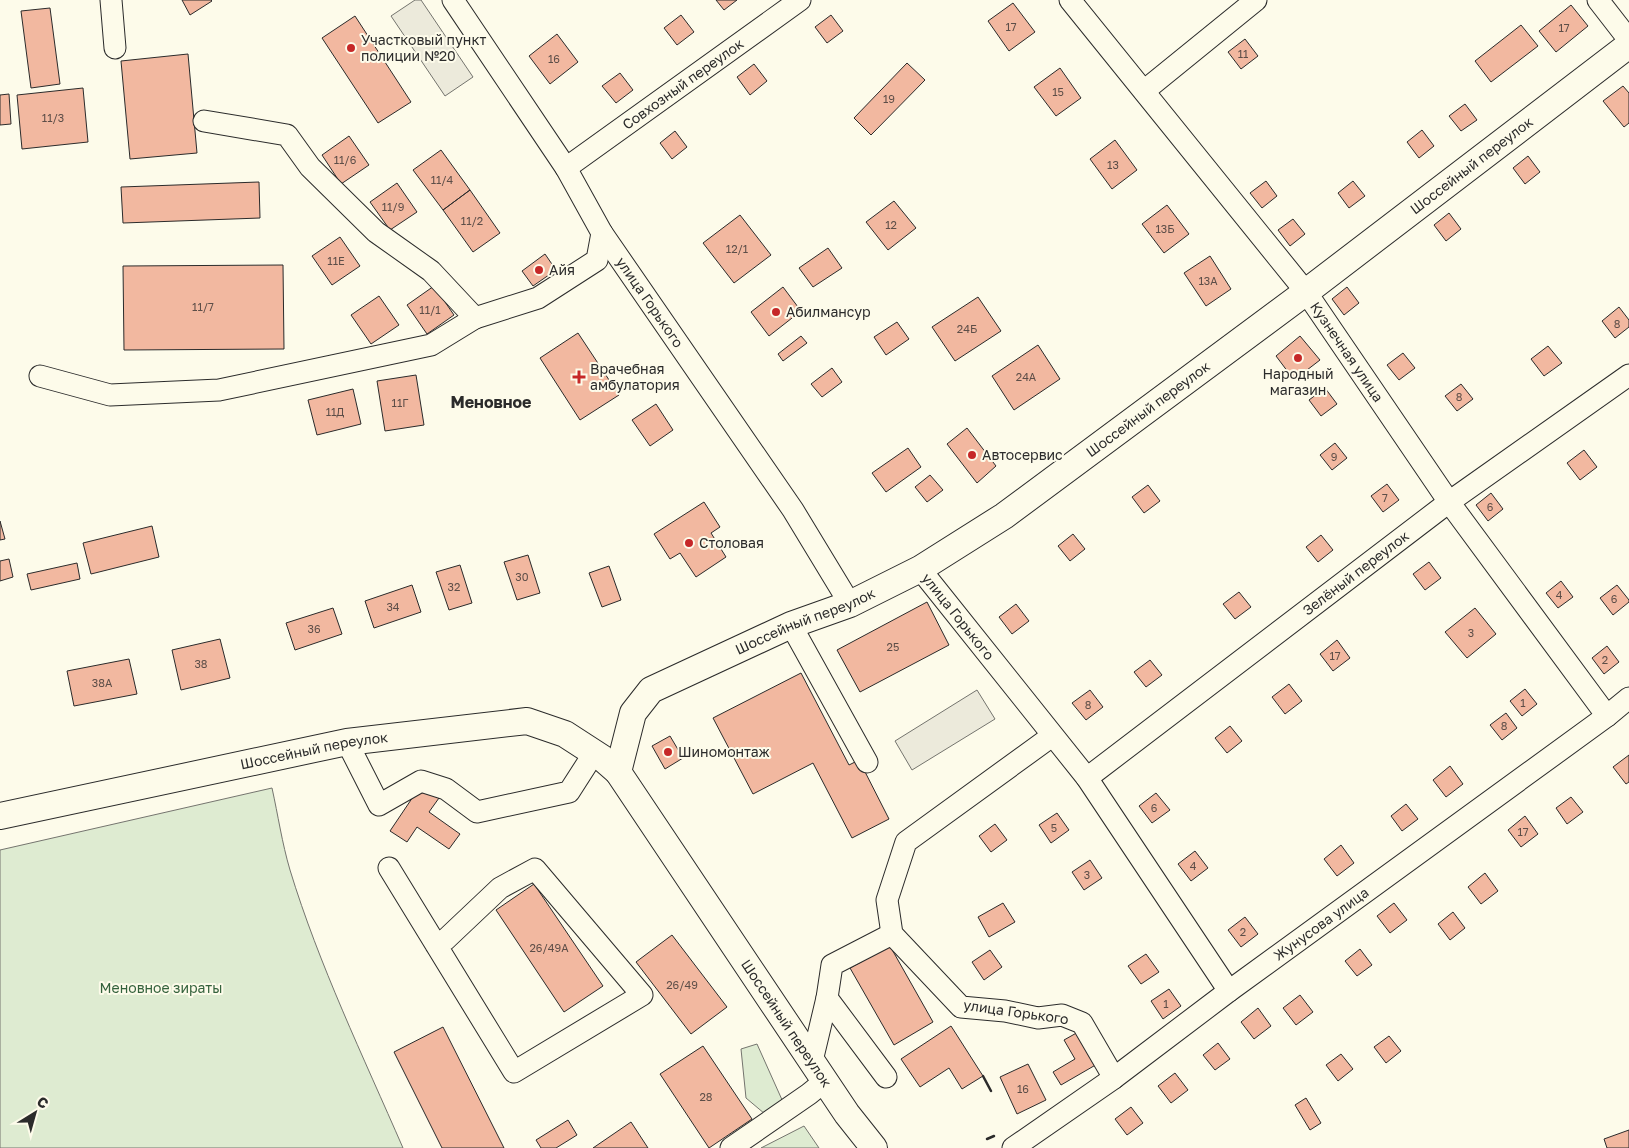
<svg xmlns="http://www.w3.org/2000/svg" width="1629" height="1148" viewBox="0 0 1629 1148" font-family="'Golos Text',sans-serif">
	<rect width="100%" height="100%" fill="#fdfbea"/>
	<path fill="#deebd1" stroke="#74746e" d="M272,788C278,815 282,843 290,870C319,965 363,1056 403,1148H0V850Z
		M757,1044L783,1102L765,1114L746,1098L741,1049Z
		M804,1126L819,1148H761Z"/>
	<path fill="#eceadb" stroke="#74746e" d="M415,0H421L473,77L445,96L391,16Z
		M977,690L995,719L912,770L895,741Z"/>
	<path fill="#f2b8a0" stroke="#2b2b2b" d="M182,0H211L212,1L190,15Z
		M716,0H737L724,10Z
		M1013,3L1035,32L1009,51L988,21Z
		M1571,5L1588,26L1556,52L1539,31Z
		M50,8L60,84L31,88L21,11Z
		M681,15L694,32L677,45L664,28Z
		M831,15L843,31L827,43L815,27Z
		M355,16L411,102L378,123L322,38Z
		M1521,25L1538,46L1491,82L1475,61Z
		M557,34L578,62L550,84L529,56Z
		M1245,39L1258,56L1241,69L1228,52Z
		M188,54L197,153L130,159L121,61Z
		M907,63L925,80L871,135L854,118Z
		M754,64L767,81L750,95L737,77Z
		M1060,68L1081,98L1056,116L1034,87Z
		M620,73L633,90L616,103L602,86Z
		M1623,86L1629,93V123L1624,127L1603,101Z
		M83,88L88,142L22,149L17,95Z
		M9,94L11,124L0,125V95Z
		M1465,104L1477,120L1461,131L1449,116Z
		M1422,130L1434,146L1419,158L1407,142Z
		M675,131L687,147L672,159L660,143Z
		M349,136L369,165L341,184L322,155Z
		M1115,140L1137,170L1112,189L1090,159Z
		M441,150L470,190L443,210L413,170Z
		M1528,156L1540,172L1525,184L1513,168Z
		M1266,181L1277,196L1262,208L1250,193Z
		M1353,181L1365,196L1349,208L1338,193Z
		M259,182L260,218L123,223L121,187Z
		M397,183L417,212L390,230L370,202Z
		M470,190L500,233L473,252L443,210Z
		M894,201L916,228L888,250L866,222Z
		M1167,205L1189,234L1164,253L1142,224Z
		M1449,213L1461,229L1446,241L1434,225Z
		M740,215L771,255L734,283L703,243Z
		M1293,219L1305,234L1290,246L1278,230Z
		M340,237L360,266L332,285L312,256Z
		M828,248L842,268L813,287L799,268Z
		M545,254L556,270L533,286L522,271Z
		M1210,256L1231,289L1206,306L1184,273Z
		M283,265L284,349L124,350L123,266Z
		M434,286L454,315L427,334L407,305Z
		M783,287L801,311L769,336L751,312Z
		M1347,287L1359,303L1344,315L1332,299Z
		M379,296L399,325L371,344L351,315Z
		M978,297L1001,331L955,361L932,327Z
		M1619,307L1629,320V327L1615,338L1602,321Z
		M897,322L909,339L886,355L874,337Z
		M578,333L619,395L580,420L540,358Z
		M801,336L807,343L783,361L778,354Z
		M1300,336L1320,360L1294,380L1276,356Z
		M1038,345L1060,379L1014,410L992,376Z
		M1548,346L1562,363L1544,376L1531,359Z
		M1403,353L1415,368L1399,380L1387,365Z
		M832,368L842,382L822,397L811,384Z
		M416,375L424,425L385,431L377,381Z
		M1461,384L1473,399L1457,411L1445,396Z
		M1325,388L1337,404L1321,416L1309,400Z
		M353,389L361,424L317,435L308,400Z
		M656,404L673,430L650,446L632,420Z
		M967,428L996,466L977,483L947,444Z
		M1335,443L1347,458L1332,470L1320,455Z
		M908,448L921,467L886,492L872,473Z
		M1584,450L1597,467L1580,480L1567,463Z
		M930,475L943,490L927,502L915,487Z
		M1387,484L1399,500L1383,512L1371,496Z
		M1148,485L1160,501L1144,513L1132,497Z
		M1491,493L1503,509L1488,521L1476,505Z
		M704,502L720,527L711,533L726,557L696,577L680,553L670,559L654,534Z
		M0,521L5,539L0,540Z
		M152,526L159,557L91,574L83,543Z
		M1073,534L1085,549L1070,561L1058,546Z
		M1321,535L1333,550L1318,562L1306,547Z
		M528,555L540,593L517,600L504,562Z
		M9,559L13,577L0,581V561Z
		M1429,562L1441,578L1425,590L1413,574Z
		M77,563L80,579L31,590L27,574Z
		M460,565L472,603L449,610L436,572Z
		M609,566L621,600L602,607L589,573Z
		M1561,581L1573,597L1558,608L1546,593Z
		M412,585L421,612L374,628L365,601Z
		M1617,585L1629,600V602L1613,615L1600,598Z
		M1239,592L1251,607L1235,619L1223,604Z
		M927,602L949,645L860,692L837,650Z
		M1016,604L1029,621L1012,634L999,617Z
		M333,608L342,634L295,650L286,623Z
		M1475,608L1496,634L1467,658L1445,632Z
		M220,639L230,678L181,690L172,650Z
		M1337,640L1350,658L1333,671L1320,654Z
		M1607,646L1619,662L1604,674L1592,658Z
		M129,659L137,694L74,706L67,671Z
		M1150,660L1162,675L1146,687L1134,672Z
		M801,673L849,765L859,760L889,819L852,838L813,763L753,794L713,718Z
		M1289,684L1302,701L1285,714L1272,697Z
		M1525,689L1537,704L1522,716L1510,701Z
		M1090,690L1103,707L1086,720L1072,703Z
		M1506,713L1517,728L1502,740L1490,725Z
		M1230,726L1242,741L1227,753L1215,738Z
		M670,736L683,758L665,769L652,746Z
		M1629,755V782L1626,784L1613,767Z
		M1450,766L1463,784L1446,797L1433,780Z
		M421,785L439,798L429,812L460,834L449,849L417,827L407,842L390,831Z
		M1156,793L1170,810L1152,823L1139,806Z
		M1571,797L1583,812L1567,824L1556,808Z
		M1406,804L1418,819L1402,831L1391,816Z
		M1057,813L1069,830L1051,843L1039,825Z
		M1525,816L1538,834L1521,847L1508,830Z
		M995,824L1007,840L991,852L979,836Z
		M1341,845L1354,863L1337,876L1324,859Z
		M1195,851L1208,868L1191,881L1178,864Z
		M1090,860L1102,878L1084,890L1072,872Z
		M1485,873L1498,891L1481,904L1468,887Z
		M534,884L603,986L564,1012L496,910Z
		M1003,903L1015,922L989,937L978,917Z
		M1394,903L1407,920L1390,933L1377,916Z
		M1453,912L1465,928L1450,940L1438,924Z
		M1245,917L1258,934L1241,947L1228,930Z
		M672,935L727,1007L691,1034L636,962Z
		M890,946L933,1022L894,1045L850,968Z
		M1360,949L1372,965L1357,976L1345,961Z
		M990,950L1002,967L984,980L972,962Z
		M1146,954L1159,972L1141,984L1128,966Z
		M1169,989L1181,1006L1163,1019L1151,1001Z
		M1300,995L1313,1012L1296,1025L1283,1008Z
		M1258,1008L1271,1026L1254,1039L1241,1022Z
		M951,1026L983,1076L962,1089L949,1068L920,1087L901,1059Z
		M443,1027L504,1148H442L394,1052Z
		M1080,1031L1099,1063L1061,1085L1053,1072L1075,1059L1064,1040Z
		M1389,1036L1401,1051L1386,1063L1374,1047Z
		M1218,1043L1230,1059L1215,1070L1203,1055Z
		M703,1046L752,1119L709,1148L660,1074Z
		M1341,1054L1353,1069L1338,1081L1326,1065Z
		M1028,1064L1046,1100L1017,1114L1000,1077Z
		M1175,1073L1188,1090L1171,1103L1158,1086Z
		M1306,1098L1321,1123L1310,1130L1295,1105Z
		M1131,1107L1143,1123L1127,1135L1115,1119Z
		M568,1120L577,1135L556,1148H541L536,1140Z
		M631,1122L648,1148H593Z
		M1629,1130V1148H1607L1604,1139Z"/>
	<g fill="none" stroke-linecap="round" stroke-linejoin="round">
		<defs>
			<g id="minor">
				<path d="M111,0L115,48"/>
				<path id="s1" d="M453,0L566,168L602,233L793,510L850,604"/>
				<path id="s2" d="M1070,0L1306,292L1449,502L1607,716"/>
				<path d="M1598,0L1629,40"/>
				<path d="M1144,91L1256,0"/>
				<path d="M204,121L287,135L310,167L376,232L431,271L475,318L538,298L597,260L602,233"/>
				<path id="s3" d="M566,168L800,0"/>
				<path d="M40,376L110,395L219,390L431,345L475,318"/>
				<path id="s4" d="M920,569L1087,778L1229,991"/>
				<path d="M791,625L867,762"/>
				<path d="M1052,736L906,842L887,900L892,934L961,1007L1005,1011L1038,1018L1062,1015L1082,1023L1114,1078"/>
				<path d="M347,742L379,805L421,781L446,789L477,812L569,792L594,753"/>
				<path id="s5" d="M1087,778L1449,502L1629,375"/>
				<path d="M389,868L514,1072L642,995L535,869L500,888L445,940L436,945"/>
				<path d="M827,998L886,1077"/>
				<path d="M812,1061L827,998L832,965L892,934"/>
				<path d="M731,1148L809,1094L825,1081"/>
				<path id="s6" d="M1013,1148L1114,1078L1229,991L1607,716L1629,698"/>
			</g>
			<g id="major">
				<path id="s7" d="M618,772L633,713L651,690L791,625L850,604L920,569L1004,516L1306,292L1629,45"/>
				<path id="s8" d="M0,816L347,742L527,721L565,734L602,758L618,772L847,1114L874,1148"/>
			</g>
		</defs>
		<use href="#minor" stroke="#2b2b2b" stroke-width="23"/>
		<use href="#major" stroke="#2b2b2b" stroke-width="28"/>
		<use href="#minor" stroke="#fdfbea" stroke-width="21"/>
		<use href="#major" stroke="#fdfbea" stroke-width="26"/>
		<path stroke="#2b2b2b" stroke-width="2.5" d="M983,1076L991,1091
			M987,1139L994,1136"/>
	</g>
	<g fill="#c62828" stroke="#fdfbea" stroke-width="2">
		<circle cx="351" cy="48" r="5"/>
		<circle cx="539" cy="270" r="5"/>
		<circle cx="776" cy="312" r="5"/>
		<circle cx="1298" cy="358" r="5"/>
		<path d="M576.5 369.5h5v5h5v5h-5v5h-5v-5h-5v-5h5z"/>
		<circle cx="972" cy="455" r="5"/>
		<circle cx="689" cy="543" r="5"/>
		<circle cx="668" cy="752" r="5"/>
	</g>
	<g text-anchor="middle" stroke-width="4" stroke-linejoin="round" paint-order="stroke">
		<g font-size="11" fill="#5d4e48">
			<text x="1011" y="31">17</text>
			<text x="1564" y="32">17</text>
			<text x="1243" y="58">11</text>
			<text x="554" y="63">16</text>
			<text x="1058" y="96">15</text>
			<text x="889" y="103">19</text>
			<text x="53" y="122">11/3</text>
			<text x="345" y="164">11/6</text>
			<text x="1113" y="169">13</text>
			<text x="442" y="184">11/4</text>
			<text x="393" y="211">11/9</text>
			<text x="472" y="225">11/2</text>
			<text x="891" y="229">12</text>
			<text x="1165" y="233">13Б</text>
			<text x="737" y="253">12/1</text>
			<text x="336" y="265">11Е</text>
			<text x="1208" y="285">13А</text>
			<text x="203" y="311">11/7</text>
			<text x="430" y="314">11/1</text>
			<text x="1617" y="328">8</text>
			<text x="967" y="333">24Б</text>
			<text x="1026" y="381">24А</text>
			<text x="1459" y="401">8</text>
			<text x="400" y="407">11Г</text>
			<text x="335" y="416">11Д</text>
			<text x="1334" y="461">9</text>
			<text x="1385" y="502">7</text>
			<text x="1490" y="511">6</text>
			<text x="522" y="581">30</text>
			<text x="454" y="591">32</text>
			<text x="1559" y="599">4</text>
			<text x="1614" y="603">6</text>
			<text x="393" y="611">34</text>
			<text x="314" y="633">36</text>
			<text x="1471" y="637">3</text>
			<text x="893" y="651">25</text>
			<text x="1335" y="660">17</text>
			<text x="1605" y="664">2</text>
			<text x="201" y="668">38</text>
			<text x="102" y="687">38А</text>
			<text x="1523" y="707">1</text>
			<text x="1088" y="709">8</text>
			<text x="1504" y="730">8</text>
			<text x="1154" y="812">6</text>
			<text x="1054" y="832">5</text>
			<text x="1523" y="836">17</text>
			<text x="1193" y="870">4</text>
			<text x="1087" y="879">3</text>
			<text x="1243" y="936">2</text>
			<text x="549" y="952">26/49А</text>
			<text x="682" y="989">26/49</text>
			<text x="1166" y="1008">1</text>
			<text x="1023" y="1093">16</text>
			<text x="706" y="1101">28</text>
		</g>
		<g font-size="14" fill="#2b2b2b" stroke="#fdfbea" text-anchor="start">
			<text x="361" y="45">Участковый пункт<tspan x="361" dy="16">полиции №20</tspan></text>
			<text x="549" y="275">Айя</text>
			<text x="786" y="317">Абилмансур</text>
			<text x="590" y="374">Врачебная<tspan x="590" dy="16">амбулатория</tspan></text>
			<text x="1298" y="379" text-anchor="middle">Народный<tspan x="1298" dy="16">магазин</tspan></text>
			<text x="982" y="460">Автосервис</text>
			<text x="699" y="548">Столовая</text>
			<text x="678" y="757">Шиномонтаж</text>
		</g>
		<g font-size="14" fill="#2b2b2b" stroke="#fdfbea">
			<text dy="5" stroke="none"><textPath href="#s3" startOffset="144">Совхозный переулок</textPath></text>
			<text dy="5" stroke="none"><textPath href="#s7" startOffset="1069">Шоссейный переулок</textPath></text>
			<text dy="5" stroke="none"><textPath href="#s1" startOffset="361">улица Горького</textPath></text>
			<text dy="5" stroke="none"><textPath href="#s2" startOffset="448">Кузнечная улица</textPath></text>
			<text dy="5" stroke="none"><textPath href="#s7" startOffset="664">Шоссейный переулок</textPath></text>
			<text dy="5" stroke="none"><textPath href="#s5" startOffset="338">Зелёный переулок</textPath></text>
			<text dy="5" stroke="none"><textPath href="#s4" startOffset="61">улица Горького</textPath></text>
			<text dy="5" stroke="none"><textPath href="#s7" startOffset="259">Шоссейный переулок</textPath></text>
			<text dy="5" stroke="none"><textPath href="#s8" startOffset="321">Шоссейный переулок</textPath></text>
			<text dy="5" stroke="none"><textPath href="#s6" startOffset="381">Жунусова улица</textPath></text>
			<text transform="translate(1016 1012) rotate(8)" y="5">улица Горького</text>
			<text dy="5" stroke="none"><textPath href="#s8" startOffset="944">Шоссейный переулок</textPath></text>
		</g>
		<g font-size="14" fill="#34623c" stroke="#fdfbea">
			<text x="161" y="993">Меновное зираты</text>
		</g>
		<g font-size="16" font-weight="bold" fill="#2b2b2b" stroke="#fdfbea">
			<text x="491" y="408">Меновное</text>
		</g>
	</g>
	<g transform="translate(35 1113) rotate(37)" stroke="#fdfbea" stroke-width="4" paint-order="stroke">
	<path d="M0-4L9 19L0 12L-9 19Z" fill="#2b2b2b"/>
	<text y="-8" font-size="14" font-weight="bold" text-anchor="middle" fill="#2b2b2b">С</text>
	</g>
</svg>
